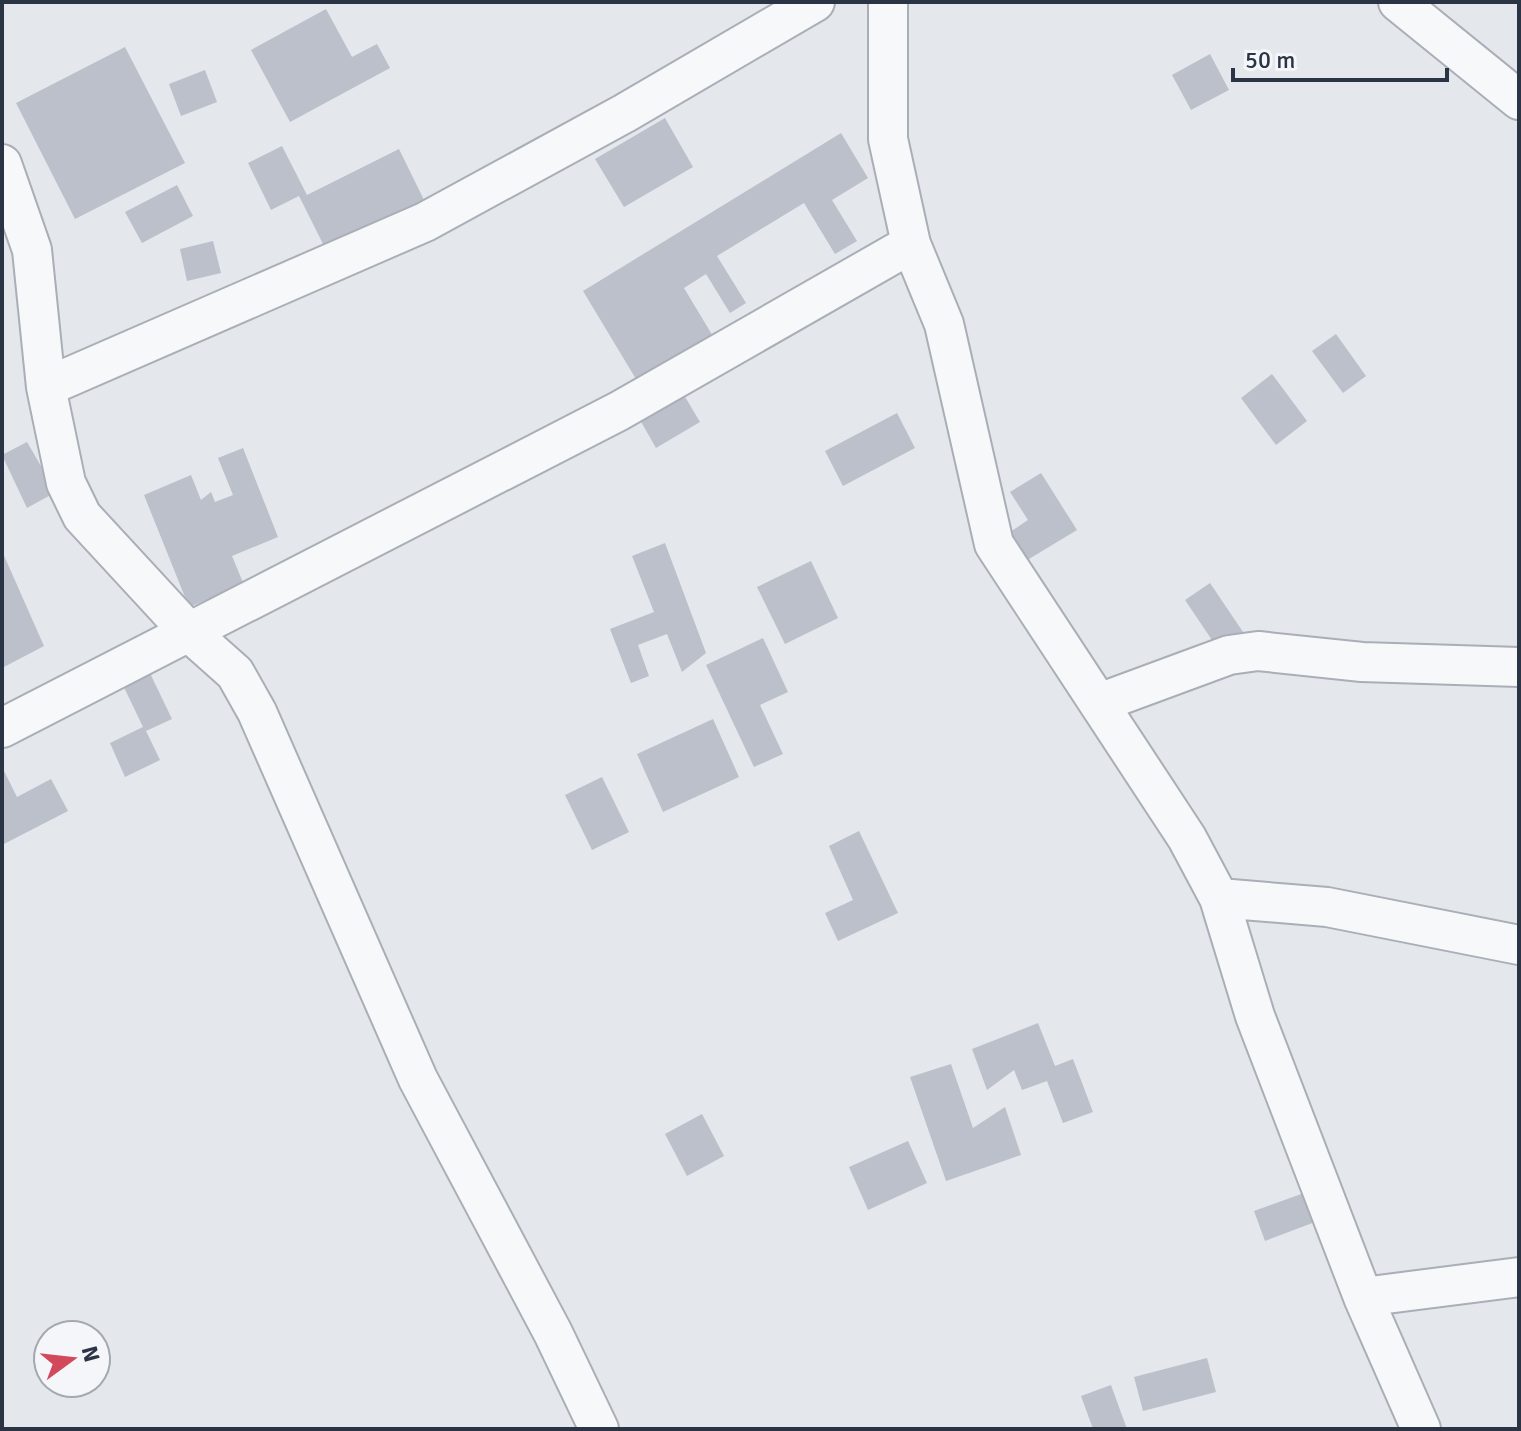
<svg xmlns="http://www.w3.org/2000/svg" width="1521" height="1431" viewBox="0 0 1521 1431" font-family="Signika,sans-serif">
	<rect width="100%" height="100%" fill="#e4e7ec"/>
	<path fill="#bbc0ca" d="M326,9L352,57L377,44L390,68L290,122L251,50Z
		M125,47L185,163L75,219L16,103Z
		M1210,54L1229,90L1191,110L1172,75Z
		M205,70L217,102L181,116L169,84Z
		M665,118L693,167L624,207L595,159Z
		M841,133L868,178L832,200L857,241L835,254L804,203L717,256L746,303L730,313L706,274L684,288L714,338L639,384L583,291Z
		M282,146L307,195L399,149L424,200L326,250L299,196L271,210L248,163Z
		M177,185L193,216L142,243L125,212Z
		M213,241L221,273L187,281L180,249Z
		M1336,334L1366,376L1343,393L1312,351Z
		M1272,374L1307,421L1276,445L1241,398Z
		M684,395L700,422L656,448L640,420Z
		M897,413L915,448L843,486L825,451Z
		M27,442L56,492L27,508L2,455Z
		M243,448L278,537L232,556L244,585L189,607L144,495L191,475L201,500L211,492L215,502L233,495L218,458Z
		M1041,473L1077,530L1024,562L1007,534L1028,520L1010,492Z
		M665,543L706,653L682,672L667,634L638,645L649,676L631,683L610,629L654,612L632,556Z
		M2,551L44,646L2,668Z
		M811,561L838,618L785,644L757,587Z
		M1210,583L1243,632L1218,649L1185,600Z
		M763,638L788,692L760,705L783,754L754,767L706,665Z
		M147,667L172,719L146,731L160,760L125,777L110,743L143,727L120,679Z
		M713,719L739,777L663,812L637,754Z
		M2,767L17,797L51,779L68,811L2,845Z
		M602,777L629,832L592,850L565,795Z
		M859,831L898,913L838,941L825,913L853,900L829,846Z
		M1038,1023L1055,1066L1073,1059L1093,1112L1063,1123L1047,1081L1022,1090L1014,1070L987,1090L972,1049Z
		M951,1064L973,1128L1005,1107L1021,1155L946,1181L910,1077Z
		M702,1114L724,1156L687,1176L665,1134Z
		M908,1141L927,1183L868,1210L849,1167Z
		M1304,1193L1315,1222L1265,1241L1254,1211Z
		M1207,1358L1216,1392L1143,1411L1134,1377Z
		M1111,1385L1127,1429H1093L1081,1396Z"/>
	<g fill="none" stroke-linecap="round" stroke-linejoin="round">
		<defs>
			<path id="minor" d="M888,2V139L911,244L944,324L994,544L1187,838L1219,898L1255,1016L1363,1297L1421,1429
				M1398,2L1519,100
				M2,164L32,250L46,387L66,483L82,516L190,633L235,673L257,712L418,1079L553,1333L599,1429
				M46,387L425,222L625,113L815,2
				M1099,703L1229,655L1258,651L1362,662L1519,667
				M2,728L619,411L911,244
				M1219,898L1327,907L1519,945
				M1363,1297L1519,1277"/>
		</defs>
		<use href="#minor" stroke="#a9aeb7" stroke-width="42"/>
		<use href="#minor" stroke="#f7f8fa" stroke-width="38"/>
	</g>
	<rect width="1521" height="1431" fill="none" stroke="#2b3445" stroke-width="8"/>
	<g transform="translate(72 1359) rotate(75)"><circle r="38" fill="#f4f6f9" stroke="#a4a8b1" stroke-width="2"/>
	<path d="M0-6L14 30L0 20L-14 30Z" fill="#d1495b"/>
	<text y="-12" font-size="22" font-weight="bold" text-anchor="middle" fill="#2b3445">N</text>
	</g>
	<path d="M1233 68v12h214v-12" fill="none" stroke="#2b3445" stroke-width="4"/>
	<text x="1245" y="68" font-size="24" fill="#2b3445" stroke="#f4f6f9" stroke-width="6" paint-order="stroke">50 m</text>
</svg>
